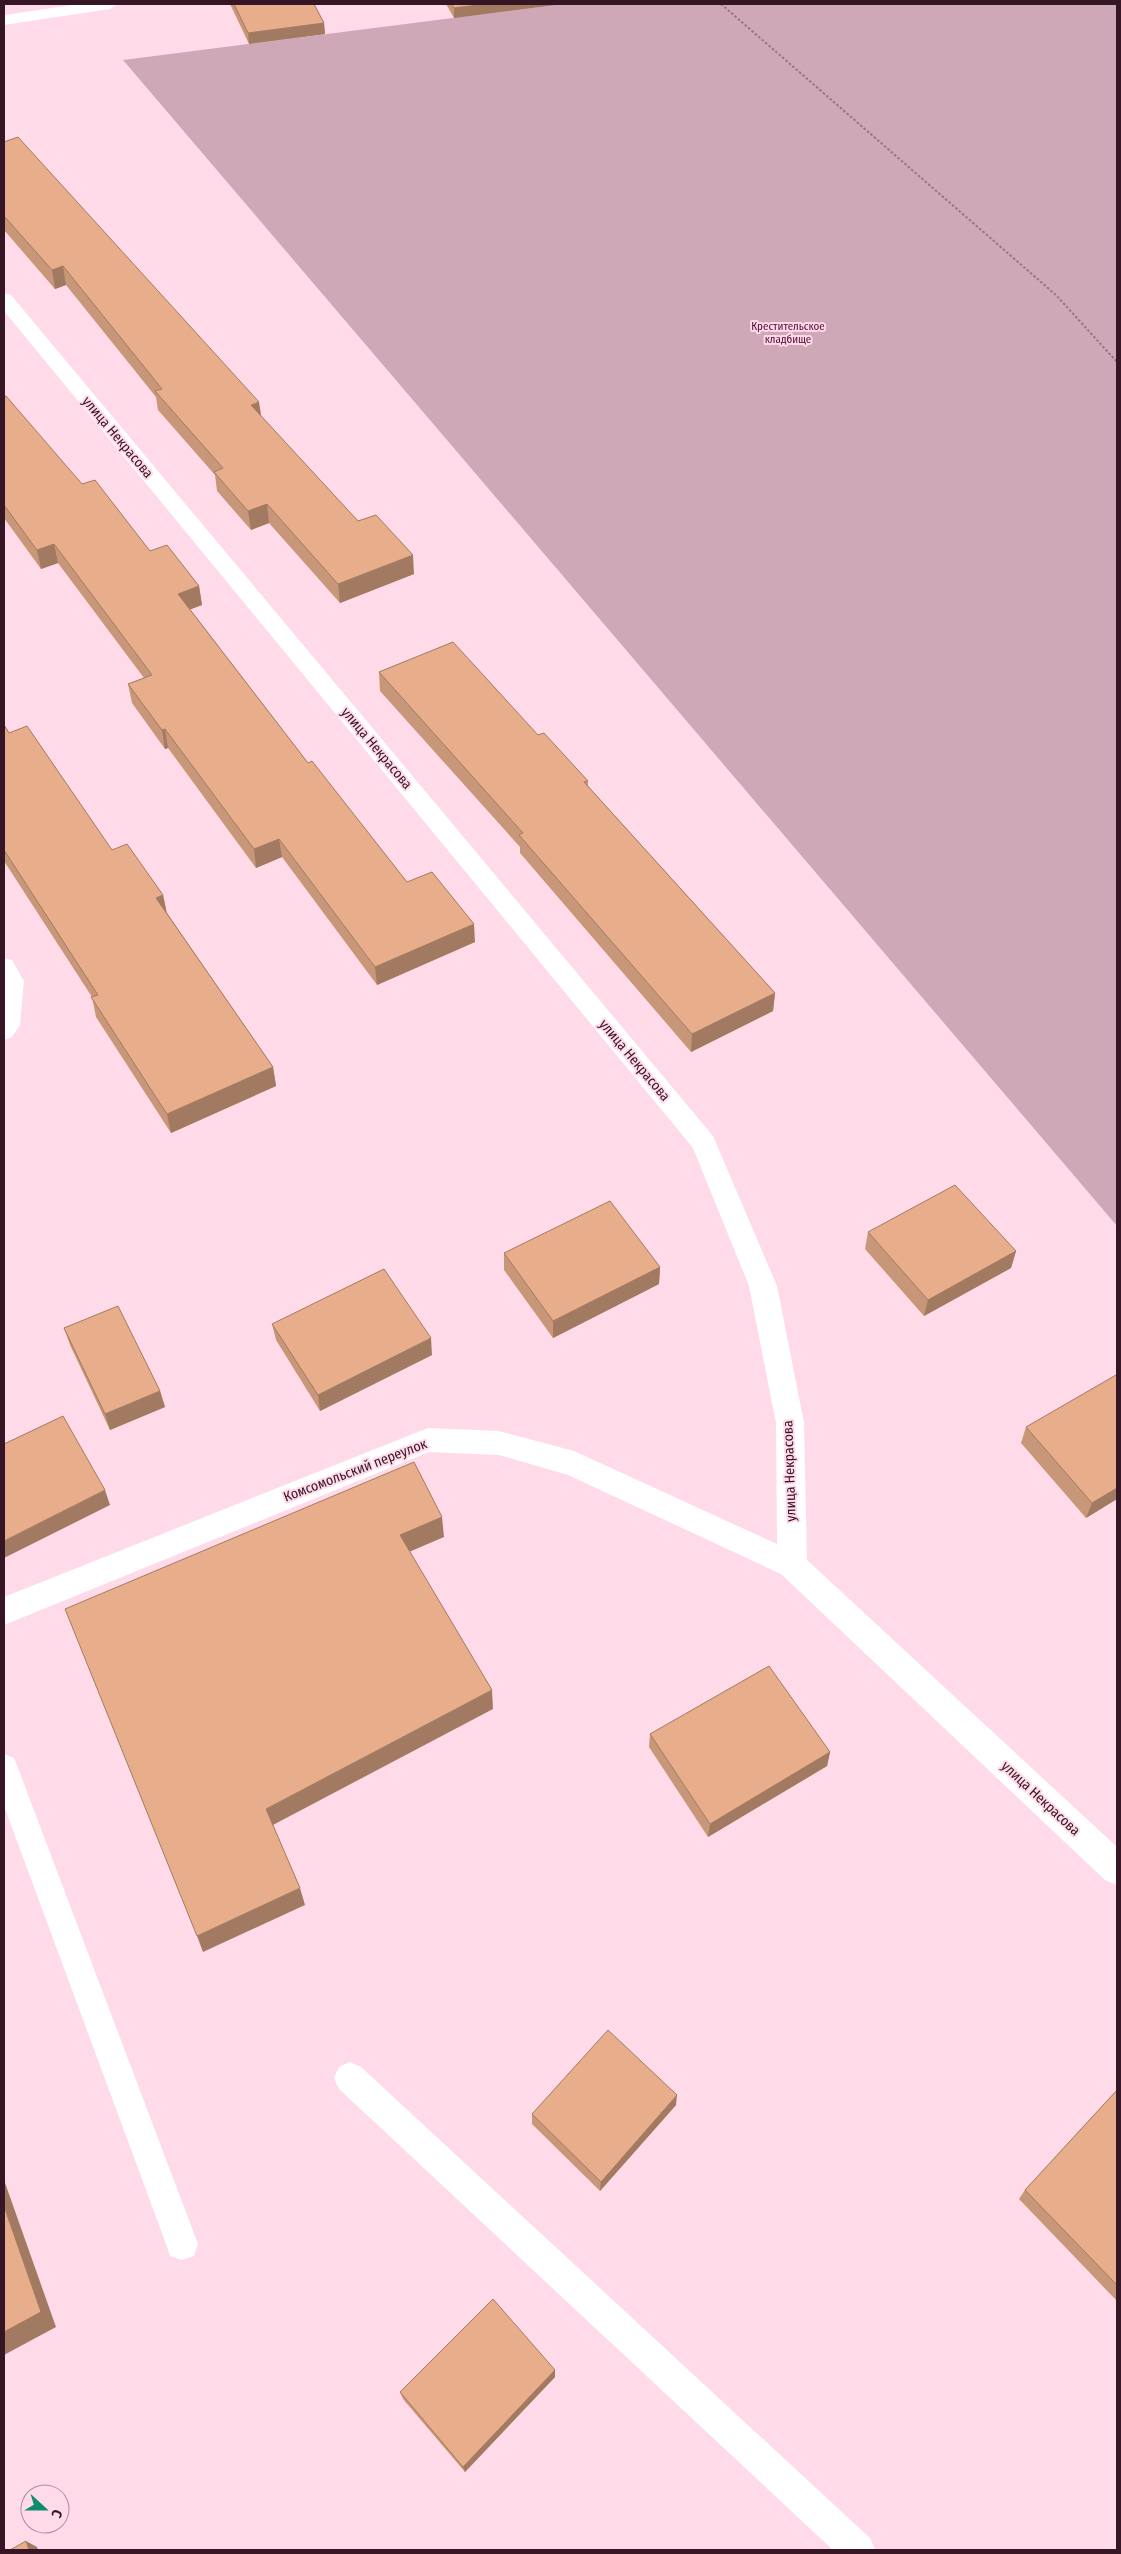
<svg xmlns="http://www.w3.org/2000/svg" width="1121" height="2554" viewBox="0 0 1121 2554" font-family="'Fira Sans Condensed',sans-serif">
	<rect width="100%" height="100%" fill="#ffdbe9"/>
	<path fill="#cfa8b8" d="M563,4H1117V1226L123,60Z"/>
	<g fill="none" stroke-linecap="round" stroke-linejoin="round">
		<path stroke="#977584" stroke-width="2" stroke-dasharray="2.5 2" stroke-linecap="butt" d="M721,4L1056,295L1117,362"/>
		<path fill="#fff" fill-rule="evenodd" d="M4,958L12,960L24,981L20,1025L12,1037L4,1040Z
			M4,1754L14,1758L18,1768L198,2244L194,2256L182,2260L170,2256L166,2244L4,1806Z
			M350,2062L361,2067L870,2538L875,2550H833L339,2089L334,2078L339,2067Z"/>
		<path fill="#fff" fill-rule="evenodd" d="M79,4H118L110,9L4,25V15Z
			M4,293L11,295L713,1136L777,1286L804,1423L807,1560L1117,1847V1885L1105,1880L781,1574L568,1475L499,1455L429,1452L4,1625V1597L428,1428L499,1431L574,1451L777,1544L776,1423L749,1286L693,1148L4,311Z"/>
	</g>
	<path fill="#c89678" d="M230,4H314L324,23L325,34L249,44Z
		M446,4H563L454,18Z
		M4,142L261,416L358,521L414,574L340,603L269,523L251,530L217,491L215,475L158,410L156,397L66,285L55,289L4,230Z
		M4,397L82,484L150,551L199,586L202,605L190,609L308,763L407,882L475,942L377,985L282,857L256,868L168,748L165,749L132,703L128,684L144,678L58,563L41,569L4,518Z
		M379,672L538,735L588,781V786L775,993L773,1011L691,1052L520,853V847L380,691Z
		M4,725L9,733L112,850L163,895L167,913L273,1067L276,1086L171,1133L96,1017L92,997L4,861Z
		M868,1232L1016,1251L1011,1268L924,1316L865,1249Z
		M504,1253L660,1267L659,1284L553,1338L504,1270Z
		M272,1324L432,1355L320,1411L276,1340Z
		M64,1328L160,1391L165,1407L110,1430L70,1345Z
		M1026,1427L1117,1499L1086,1518L1021,1443Z
		M650,1734L830,1752L827,1766L708,1837L649,1747Z
		M1117,2090V2301L1019,2199L1025,2190Z
		M676,2105L600,2191L532,2124V2114Z
		M555,2377L465,2472L403,2399L400,2392Z"/>
	<path fill="#a27a61" d="M486,4H563L454,18V8Z
		M324,23L325,34L249,44L248,33Z
		M63,266L66,285L55,289L52,270Z
		M259,402L262,421L251,405Z
		M267,504L269,523L251,530L248,511Z
		M54,544L58,563L41,569L37,550Z
		M413,555L414,574L340,603L338,584Z
		M199,586L202,605L181,613L178,594Z
		M165,729L168,748L165,749L162,730Z
		M279,839L282,857L256,868L254,849Z
		M163,895L167,915L156,898Z
		M474,924L475,942L377,985L375,967Z
		M775,993L773,1011L691,1052L692,1034Z
		M273,1067L276,1086L171,1133L167,1114Z
		M1016,1251L1011,1268L924,1316L928,1300Z
		M660,1267L659,1284L553,1338V1321Z
		M431,1338L432,1355L320,1411L318,1395Z
		M160,1391L165,1407L110,1430L105,1414Z
		M1117,1488V1499L1086,1518L1092,1503Z
		M105,1490L110,1505L4,1558V1541Z
		M442,1517L444,1537L402,1555L400,1535Z
		M492,1690L493,1709L271,1826L266,1809Z
		M830,1752L827,1766L708,1837L710,1824Z
		M300,1888L305,1905L203,1952L197,1936Z
		M677,2095L676,2105L600,2191L601,2182Z
		M4,2180L56,2327L4,2355Z
		M555,2370V2377L465,2472L463,2467Z
		M26,2541L37,2547L38,2550H29Z"/>
	<path fill="#e8ae8b" stroke="#a27a61" d="M234,4H314L324,23L248,33Z
		M451,4H486L454,8Z
		M18,137L259,402L251,405L358,521L376,515L413,555L338,584L267,504L248,511L214,472L223,468L155,391L162,389L63,266L52,270L4,216V142Z
		M6,396L82,484L95,480L150,551L167,545L199,586L178,594L308,763L312,761L407,882L432,872L474,924L375,967L279,839L254,849L165,729L162,730L128,684L152,675L54,544L37,550L4,505V397Z
		M453,642L538,735L544,733L588,781L584,782L775,993L692,1034L519,835L523,833L379,672Z
		M4,725L9,733L27,726L112,850L127,844L163,895L156,898L273,1067L167,1114L91,997L98,995L4,850Z
		M955,1185L1016,1251L928,1300L868,1232Z
		M610,1201L660,1267L553,1321L504,1253Z
		M384,1269L431,1338L318,1395L272,1324Z
		M118,1306L160,1391L105,1414L64,1328Z
		M1116,1375L1117,1377V1488L1092,1503L1026,1427Z
		M63,1416L105,1490L4,1541V1444Z
		M414,1462L442,1517L400,1535L492,1690L266,1809L300,1888L197,1936L65,1609Z
		M769,1666L830,1752L710,1824L650,1734Z
		M608,2030L677,2095L601,2182L532,2114Z
		M1117,2090V2285L1025,2190Z
		M4,2206L41,2312L4,2332Z
		M493,2299L555,2370L463,2467L400,2392Z
		M26,2541L29,2550H10Z"/>
	<g text-anchor="middle" stroke-width="4" stroke-linejoin="round" paint-order="stroke">
		<g font-size="11" fill="#530833" stroke="#ffdbe9">
			<text x="788" y="330">Крестительское<tspan x="788" dy="13">кладбище</tspan></text>
		</g>
		<g font-size="14" fill="#361625" stroke="#ffdbe9">
			<text transform="translate(118 437) rotate(50)" y="5">улица Некрасова</text>
			<text transform="translate(377 748) rotate(50)" y="5">улица Некрасова</text>
			<text transform="translate(635 1060) rotate(50)" y="5">улица Некрасова</text>
			<text transform="translate(355 1470) rotate(-21)" y="5">Комсомольский переулок</text>
			<text transform="translate(789 1471) rotate(-92)" y="5">улица Некрасова</text>
			<text transform="translate(1041 1798) rotate(43)" y="5">улица Некрасова</text>
		</g>
	</g>
	<rect width="1121" height="2554" fill="none" stroke="#361625" stroke-width="10"/>
	<g transform="translate(45 2509) rotate(111)"><circle r="24" fill="#ffdbe9" stroke="#af8c9b"/>
	<path d="M0-4L9 19L0 12L-9 19Z" fill="#0e8b70"/>
	<text y="-8" font-size="14" font-weight="bold" text-anchor="middle" fill="#361625">С</text>
	</g>
</svg>
